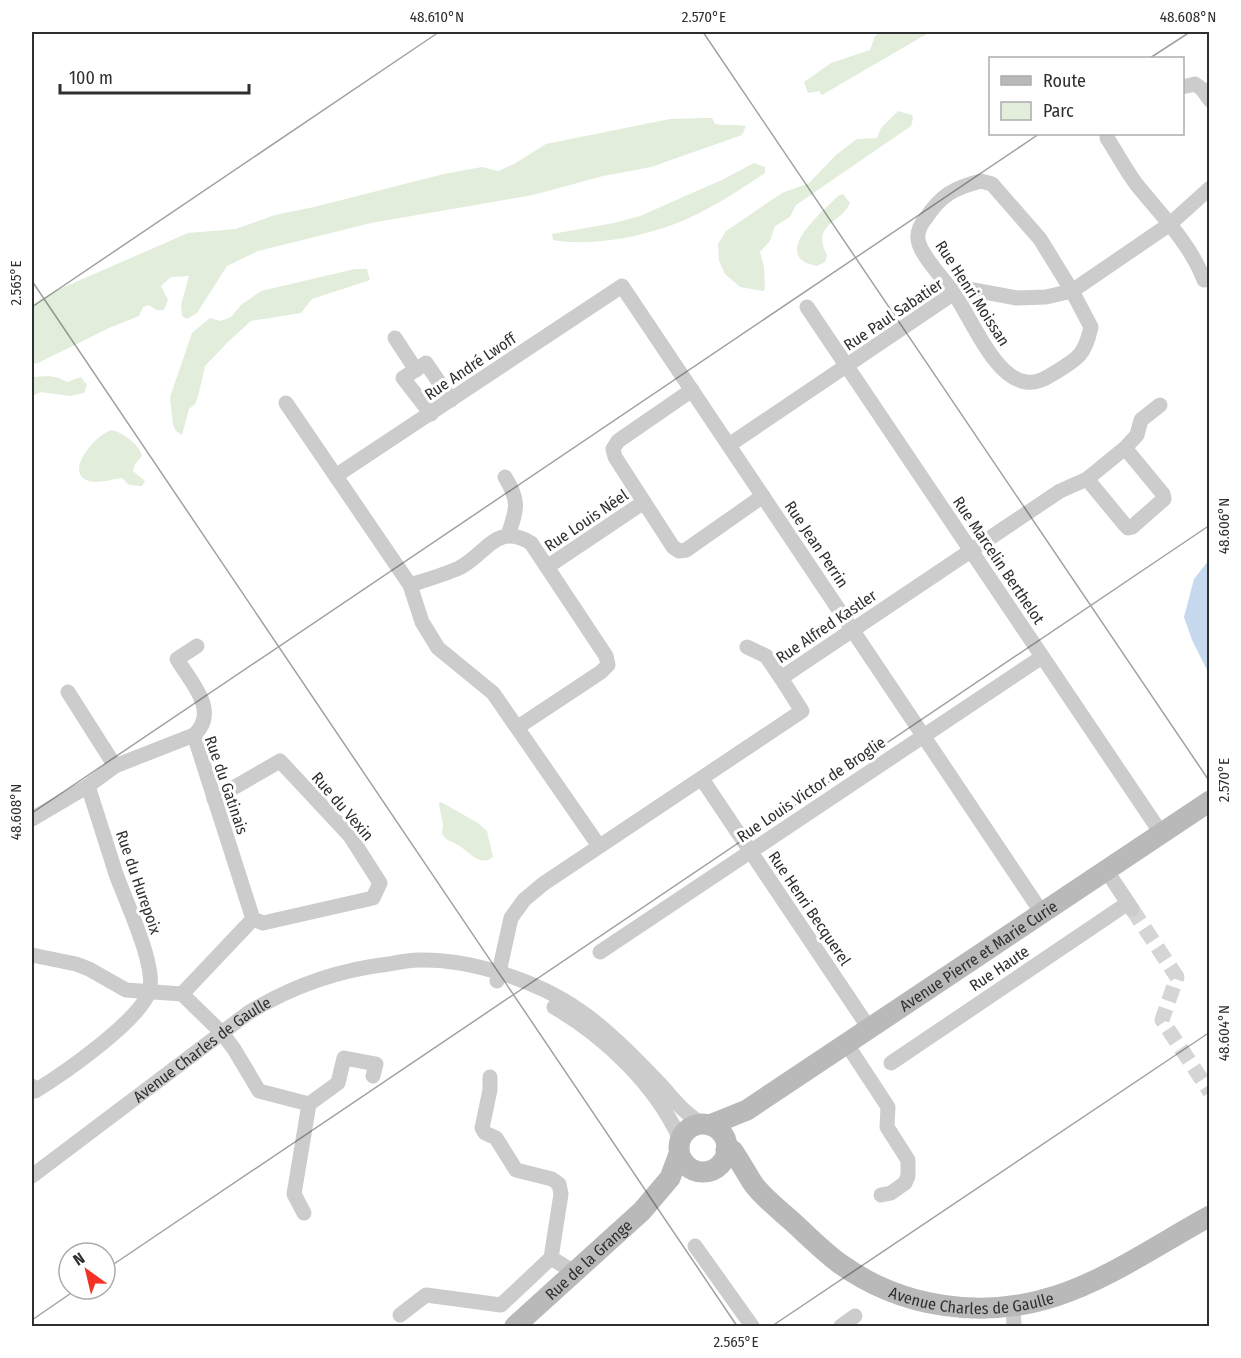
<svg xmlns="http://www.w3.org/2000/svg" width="1241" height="1358" viewBox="0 0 1241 1358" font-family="'Fira Sans Condensed',sans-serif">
	<rect width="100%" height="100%" fill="#fff"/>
	<path fill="#e2eddb" d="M882,32H930L822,95L819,91L808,93L804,82L831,63L870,50L875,36Z
		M898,111L912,115L913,119L911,126L796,205L790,217L775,226L770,241L760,252L764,266L765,289L763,291L740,287L725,274L719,261L718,244L726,231L782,193L809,183L836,155L857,139L877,138L881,128Z
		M704,118H712L715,124C726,126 736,124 746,126L742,135L651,167L603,176L533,195L371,223L258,251L227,266L197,313L187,319L182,316L181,305L189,276L171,277L161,286L168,300L164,310H156L149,305L143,307L139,316L109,328L38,363L32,364V304L55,291L188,233L236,229L275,215L314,207L444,174L482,167L498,171L514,164L546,144L670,119Z
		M754,163L765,167V173C745,186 726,199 705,210C664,233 599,248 553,240L552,234L614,223L640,216L724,179Z
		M843,194L850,203C842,223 810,224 827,255L825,262L817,266C768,257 822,212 838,196Z
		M355,269H367L370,280L312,299L301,313L251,321L229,341L205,366L198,397L195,404L189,409L182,435L176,431L173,425L170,397L192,333L210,318L221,321L231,317L241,305L261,291Z
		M49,376L59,378L67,382L81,377L87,385L84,393L70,396L41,392L32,396V377Z
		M112,430C124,433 139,444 142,456L135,464L133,471L145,481L142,486L129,485L122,478C113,479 97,484 89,481C62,473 97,433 112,430Z
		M441,802L478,823L487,831L493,857C480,868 469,851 458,845C451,841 446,841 442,834L443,825L439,804Z"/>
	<path fill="#c6d9ee" d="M1209,560V674L1192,640L1184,617L1194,579Z"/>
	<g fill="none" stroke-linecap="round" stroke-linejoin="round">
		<path stroke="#d5d5d5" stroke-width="15" stroke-dasharray="15 8" stroke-linecap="butt" d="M1132,909L1177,977L1162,1020L1210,1092"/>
		<g stroke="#ccc" stroke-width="15">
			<path d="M1182,87L1195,84L1202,89L1210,100"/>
			<path d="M1107,134V138C1117,153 1126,171 1137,185C1161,215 1190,243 1204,280"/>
			<path d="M981,181L992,184L1040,239L1072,291L1091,327C1085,354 1079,358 1056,372C1047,377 1038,384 1026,382C994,378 971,317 953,292C944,279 919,254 918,239C917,232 921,223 926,218C941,195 954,188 981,181Z"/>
			<path d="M807,307L1161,833"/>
			<path d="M395,338L416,370"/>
			<path d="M692,390L618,441L613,449L615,457L673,547L679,551L686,550L763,496"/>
			<path d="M286,403L410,585L422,622L438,648L493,693L599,846"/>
			<path d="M431,414L403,378L426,363L451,400"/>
			<path d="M729,445L954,293L968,289L1017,298L1046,297L1072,291L1170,224L1210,188"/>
			<path d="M337,475L622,286L1042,913"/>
			<path d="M505,477C520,501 517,509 508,535"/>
			<path d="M1087,479L1125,525L1128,528L1132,527L1164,499L1163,494L1125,448"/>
			<path d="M547,567L644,502"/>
			<path d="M410,585C426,580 443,575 459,568C487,554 495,522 531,543L606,656L608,665L601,672L518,727"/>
			<path d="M747,647L766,656L781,678"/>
			<path d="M68,692L115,766"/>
			<path d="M194,735C220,711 191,683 177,659L197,646"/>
			<path d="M702,779L869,1028"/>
			<path d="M214,799L280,761L350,836L380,883L373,898L263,923L253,919"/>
			<path d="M32,819L88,786L115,766L194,735L253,919L182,994"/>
			<path d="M1106,870L1132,909"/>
			<path d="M600,952L1042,657"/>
			<path d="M32,955L76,964L89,969L126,990L182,994L222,1033L234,1049L259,1091L309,1104L338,1083L344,1058L376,1064L373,1076"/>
			<path d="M497,981L511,918L524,900L543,884L802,711L781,678L1060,491L1087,479L1125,448L1137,435L1141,420L1160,405"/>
			<path d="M554,1007C605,1037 655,1084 680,1139"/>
			<path d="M846,1043L888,1107L887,1127L908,1160V1176L905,1183L891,1193L881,1195"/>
			<path d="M891,1063L1128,903"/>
			<path d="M490,1077V1090L482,1128L485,1133L496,1138L516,1170L552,1179L559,1184L561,1194L551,1258L574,1272"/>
			<path d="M32,1086L35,1091C63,1074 138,1022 149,992C158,968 125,900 116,874C107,845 97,815 88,786"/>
			<path id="s1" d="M32,1176L248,1013C292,986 337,970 389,964C399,962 410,960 420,960C471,959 538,981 579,1010C606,1028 637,1060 660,1084C674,1099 684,1114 703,1124"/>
			<path d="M304,1213L294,1194L309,1104"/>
			<path d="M695,1246L752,1326"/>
			<path d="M1013,1306L1014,1326"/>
			<path d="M400,1315L426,1295L501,1305L551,1258"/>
			<path d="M841,1326L855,1316"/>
		</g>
		<g stroke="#b9b9b9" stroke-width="21">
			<circle cx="703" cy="1148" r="24"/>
			<path id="s2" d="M710,1125L747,1110L1210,801"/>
			<path id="s3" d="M726,1150L733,1151C740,1162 746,1172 752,1182C761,1196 782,1212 795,1224C809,1237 823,1251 839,1263C901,1308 983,1320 1056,1296C1107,1280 1162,1242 1210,1216"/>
			<path id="s4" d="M515,1326L642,1211L670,1178L679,1154"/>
		</g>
	</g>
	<path fill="none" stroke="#2f2f2f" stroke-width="1.5" stroke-opacity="0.45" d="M703,32L1210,782M1150,58L1190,32M32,281L737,1326M32,307L439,32M32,813L1039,134M105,1270L1210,525M32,1320L77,1289M772,1326L1210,1032"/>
	<g text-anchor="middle" stroke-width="6" stroke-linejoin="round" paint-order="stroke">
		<g font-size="16" fill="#2f2f2f" stroke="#fff">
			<text transform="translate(973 293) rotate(57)" y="6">Rue Henri Moissan</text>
			<text transform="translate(893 314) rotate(-34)" y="6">Rue Paul Sabatier</text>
			<text transform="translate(470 366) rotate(-34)" y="6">Rue André Lwoff</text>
			<text transform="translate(586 520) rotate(-34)" y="6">Rue Louis Néel</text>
			<text transform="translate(817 544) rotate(56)" y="6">Rue Jean Perrin</text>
			<text transform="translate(999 560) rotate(56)" y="6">Rue Marcelin Berthelot</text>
			<text transform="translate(826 626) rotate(-34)" y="6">Rue Alfred Kastler</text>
			<text transform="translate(227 785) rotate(71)" y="6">Rue du Gatinais</text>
			<text transform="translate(811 789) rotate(-34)" y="6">Rue Louis Victor de Broglie</text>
			<text transform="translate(343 806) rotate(49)" y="6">Rue du Vexin</text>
			<text transform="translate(139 882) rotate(71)" y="6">Rue du Hurepoix</text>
			<text transform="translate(810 908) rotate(56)" y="6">Rue Henri Becquerel</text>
			<text dy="6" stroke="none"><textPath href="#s2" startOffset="318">Avenue Pierre et Marie Curie</textPath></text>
			<text transform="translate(999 968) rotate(-34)" y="6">Rue Haute</text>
			<text dy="6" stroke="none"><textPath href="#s1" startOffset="212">Avenue Charles de Gaulle</textPath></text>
			<text dy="6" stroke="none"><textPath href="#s4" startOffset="99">Rue de la Grange</textPath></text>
			<text dy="6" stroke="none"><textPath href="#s3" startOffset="304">Avenue Charles de Gaulle</textPath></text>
		</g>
	</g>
	<rect width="1241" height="1358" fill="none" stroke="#ffffff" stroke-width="66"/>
	<rect x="989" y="57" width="195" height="78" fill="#ffffff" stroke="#acacac" stroke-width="1.5"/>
	<rect x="1001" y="76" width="30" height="9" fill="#b9b9b9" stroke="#acacac" stroke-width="1.5"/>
	<text x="1043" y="87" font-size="18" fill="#2f2f2f">Route</text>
	<rect x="1001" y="102" width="30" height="18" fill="#e2eddb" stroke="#acacac" stroke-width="1.5"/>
	<text x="1043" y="117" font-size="18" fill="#2f2f2f">Parc</text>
	<g transform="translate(87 1271) rotate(326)"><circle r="28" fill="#ffffff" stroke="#acacac" stroke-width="1.5"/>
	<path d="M0-4.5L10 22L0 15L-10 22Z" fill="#f13225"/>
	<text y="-9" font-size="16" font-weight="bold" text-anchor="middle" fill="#2f2f2f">N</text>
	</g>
	<path d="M60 84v9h189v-9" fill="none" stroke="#2f2f2f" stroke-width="3"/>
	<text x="69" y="84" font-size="18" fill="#2f2f2f" stroke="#ffffff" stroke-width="4.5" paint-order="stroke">100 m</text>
	<rect x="33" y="33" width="1175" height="1292" fill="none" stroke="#2f2f2f" stroke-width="2"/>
	<g font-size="15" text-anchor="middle" fill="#2f2f2f">
		<text x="437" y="22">48.610°N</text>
		<text x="704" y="22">2.570°E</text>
		<text x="1188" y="22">48.608°N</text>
		<text transform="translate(16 283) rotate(-90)" y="5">2.565°E</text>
		<text transform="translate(1224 526) rotate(-90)" y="5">48.606°N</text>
		<text transform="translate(1224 780) rotate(-90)" y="5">2.570°E</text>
		<text transform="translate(16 812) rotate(-90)" y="5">48.608°N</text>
		<text transform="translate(1224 1033) rotate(-90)" y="5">48.604°N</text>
		<text x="736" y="1347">2.565°E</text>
	</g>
</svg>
